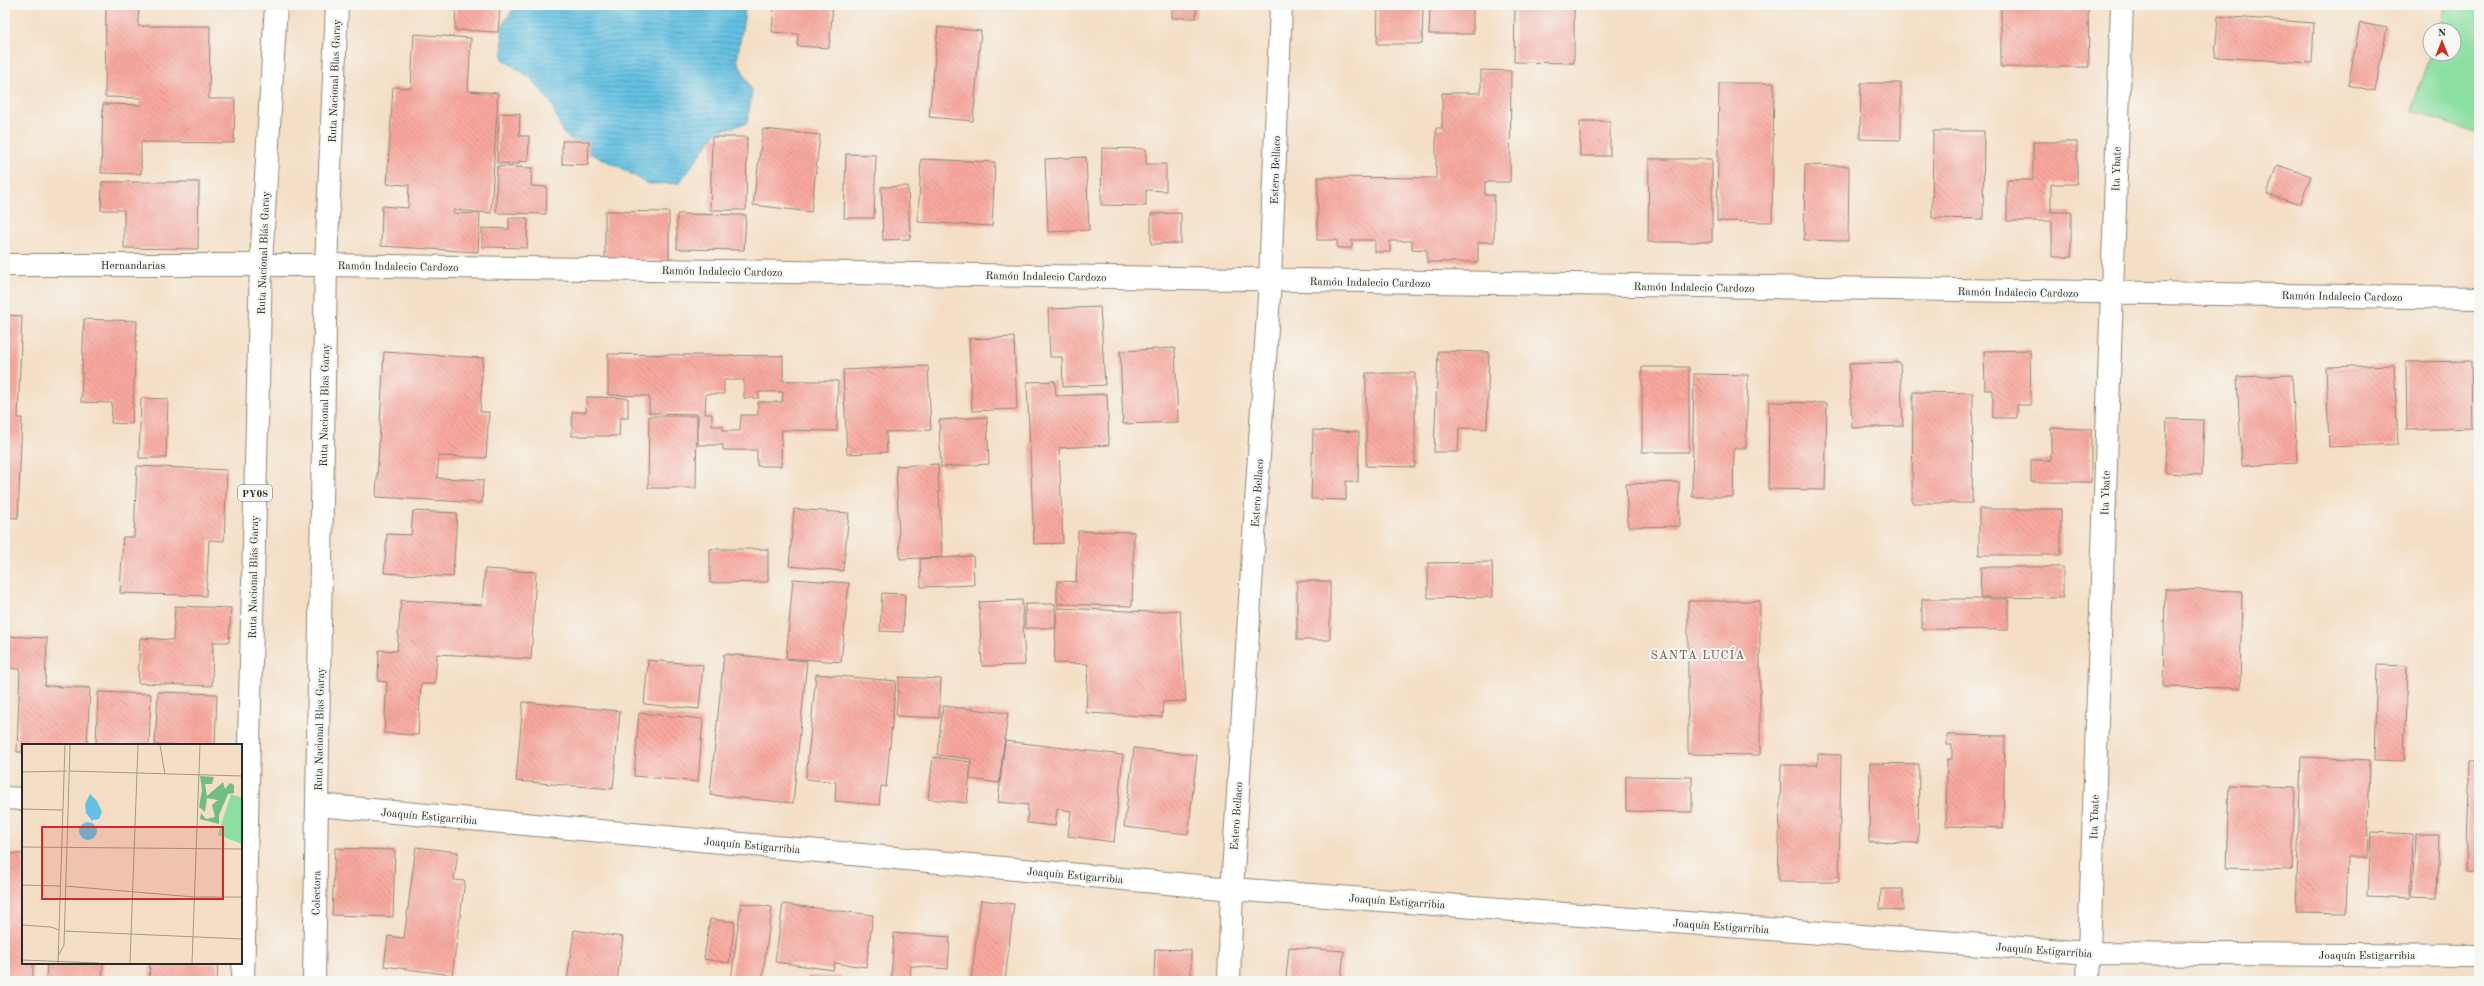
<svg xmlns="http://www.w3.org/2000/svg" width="2484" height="986" viewBox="0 0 2484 986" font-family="'Old Standard TT',serif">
	<defs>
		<pattern id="water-rules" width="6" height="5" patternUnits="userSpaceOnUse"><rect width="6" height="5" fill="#64c1e2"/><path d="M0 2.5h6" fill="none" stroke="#539db7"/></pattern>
		<pattern id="building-back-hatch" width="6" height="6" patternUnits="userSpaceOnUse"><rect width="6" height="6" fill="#f9a99f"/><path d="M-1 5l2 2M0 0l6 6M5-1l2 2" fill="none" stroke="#ca8a82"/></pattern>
	</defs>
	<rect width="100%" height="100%" fill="#f6f6f2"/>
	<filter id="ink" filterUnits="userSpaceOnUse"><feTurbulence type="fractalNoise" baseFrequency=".025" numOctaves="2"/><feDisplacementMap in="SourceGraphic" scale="8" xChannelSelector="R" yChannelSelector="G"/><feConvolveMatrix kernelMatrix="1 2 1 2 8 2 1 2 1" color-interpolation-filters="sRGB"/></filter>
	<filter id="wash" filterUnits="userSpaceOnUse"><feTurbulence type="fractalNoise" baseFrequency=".012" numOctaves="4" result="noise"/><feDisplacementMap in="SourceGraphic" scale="16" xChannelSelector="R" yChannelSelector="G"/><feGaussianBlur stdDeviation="0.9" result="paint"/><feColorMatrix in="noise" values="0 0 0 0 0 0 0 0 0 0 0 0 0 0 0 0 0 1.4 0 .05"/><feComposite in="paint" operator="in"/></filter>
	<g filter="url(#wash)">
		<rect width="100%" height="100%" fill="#f4dfc6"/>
		<path fill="#8bdfa0" stroke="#5b8566" d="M2447,5H2479V134L2411,111L2430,54H2454V30H2439Z"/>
		<path fill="url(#water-rules)" stroke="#487686" d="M516,5H746L737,60L752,91L747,123L717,131L679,183L648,184L620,167L589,153L563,133L551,102L531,78L503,59L502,26Z"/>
		<g id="blocks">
			<path fill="url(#building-back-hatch)" fill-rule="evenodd" d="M106,5H139L138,26H210L209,99H235L234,143L141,142V174L101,173L103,104L141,105V98L105,97Z
				M456,5H500L498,32L455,30Z
				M774,5H833L829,48L797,46L798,34L772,32Z
				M1172,5H1197L1196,18H1172Z
				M1378,5H1423L1422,44H1377Z
				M1430,5H1473V34H1429Z
				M1515,5H1574V63L1514,62Z
				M2001,6H2088L2089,67H2001Z
				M2218,16L2314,23L2312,63L2215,57Z
				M2360,23L2387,28L2375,91L2348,85Z
				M938,27L981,31L973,121L929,117Z
				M414,34L471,38L468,91L498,93L491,213L453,210V213L480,214L478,252L381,246L382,206L408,208L409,185L387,184L393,87L411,88Z
				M1481,70L1511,71L1510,182H1485V195H1494V242H1478V262H1427V250L1412,249V241H1390V252H1375V240H1352V248H1337V240H1317L1318,177L1436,178V128H1442V93H1481Z
				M1719,83H1774L1772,222L1717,221Z
				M1861,83H1901V140L1860,139Z
				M499,113L520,114L519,136H529L528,162L519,161V164L497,163Z
				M1580,121H1610V156H1580Z
				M763,129L820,135L811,212L753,205Z
				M1933,131H1984L1983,219L1932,218Z
				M712,137H747L746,210H710Z
				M562,141H589L588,165L562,164Z
				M2033,142H2077V184H2051V212H2071V257H2052V221H2007V180H2033Z
				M1102,148L1146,149V164H1166V191L1146,190V206L1101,205Z
				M846,154L876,155L874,218H844Z
				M1086,157L1089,230L1048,232L1045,159Z
				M921,159L995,162L992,226L918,222Z
				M1649,159H1712V242H1648Z
				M1805,165L1849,166L1848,241L1804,240Z
				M2277,165L2311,176L2300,205L2267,194Z
				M497,166L532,168L531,186L547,187L546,214L496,213Z
				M102,182H199L198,249L124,248V210H101Z
				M908,186L910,239L883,240L881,187Z
				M605,211L669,212V260L605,258Z
				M1181,213V243L1151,244V214Z
				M677,214L746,215L744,250L677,249Z
				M509,218H528L527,248L482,247V228L509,229Z
				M1100,307L1105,385L1063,387L1062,357H1050L1048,309Z
				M5,315L22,316L18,418H22L18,518L5,517Z
				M84,319L137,321L132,424L111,423L112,403L81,402Z
				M1014,337L1017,409L972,411L969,339Z
				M1175,348L1178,422L1123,424L1120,351Z
				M2030,350L2031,405H2017V418H1993V390H1985L1984,351Z
				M1438,351L1489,352L1487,429L1459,428L1458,452H1434Z
				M384,352L483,358L480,412H489L486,458L439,456L437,478L483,480L482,503L376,497Z
				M608,354L783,356V381H838L837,431L782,430L781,466H757V450H723V445H698V414L649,413V396L608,395ZM724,380H744V398H759V392H783L782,402H758V415H741L740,431H723V426H712V414H705L706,394H724Z
				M2471,361L2472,428L2407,430L2406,362Z
				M1900,362L1903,426L1852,428L1849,364Z
				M2394,365L2398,444L2329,447L2326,367Z
				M928,366L931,430L886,432L887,452L847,454L843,370Z
				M1642,367H1689V452H1642Z
				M1366,373H1415V467L1366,466Z
				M1694,374L1748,375L1746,448H1734L1733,497H1692Z
				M2292,375L2297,463L2242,466L2237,377Z
				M1055,381L1056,396L1107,394L1109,445L1059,448L1063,543L1034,544L1027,382Z
				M1913,392L1973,393L1972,503H1912Z
				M587,397L628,398V418H620L619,436H572V412H586Z
				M141,398L168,399L166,458H139Z
				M1769,402L1827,403L1825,490L1768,489Z
				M649,416H697L696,488H648Z
				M987,417L989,464L941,467L939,420Z
				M2167,419L2204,420L2202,475L2165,473Z
				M2051,428L2091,429V482H2031V460H2051Z
				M1313,430L1359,432L1358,482L1346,481V500L1311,499Z
				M938,464L942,557L900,559L896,466Z
				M137,466L227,470L224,541L209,540L206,596L120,593L123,537H134Z
				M1679,482L1680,526L1628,527L1626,484Z
				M794,509L849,513L843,571L789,566Z
				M1979,509H2061V555H1979Z
				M413,511L457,513L453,577L384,573L387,534L411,535Z
				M1078,531L1134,532L1132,606L1057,604V581L1076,582Z
				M710,549H768V582L710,583Z
				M973,556L974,585L921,587L920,559Z
				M1492,562L1493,597L1428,598V563Z
				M1981,567H2063V598L1980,597Z
				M485,569L536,572L531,659L437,654L435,684H421L418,735L384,733L387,682L378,681L379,650L397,651L401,600L482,605Z
				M793,579L849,583L841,662L786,658Z
				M1297,581H1330V640H1297Z
				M2165,589L2242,591L2240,688L2163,687Z
				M882,593L905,594L903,632L880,631Z
				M1922,599H2008V630L1922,629Z
				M1022,600L1025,665L982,666L979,602Z
				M1688,601H1760V755L1688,754Z
				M1025,604H1055V628H1025Z
				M175,606L231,608L229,642H213L212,686L138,683L140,638L173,640Z
				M1057,608L1152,612L1180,610L1186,701L1163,702L1162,717L1086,713L1088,664L1054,663Z
				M5,636L47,638L45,686L90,688L87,745H23V752H17L20,669L5,668Z
				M724,654L807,661L793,803L710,795Z
				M648,660L703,665L699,709L644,704Z
				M2377,665L2407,666L2404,761L2374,760Z
				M816,674L896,681L886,787L881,786L879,805L835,801L836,782L806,779Z
				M899,677L941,679L939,718L896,716Z
				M98,692L151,694L149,745H96Z
				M158,692L217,694L215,745H155Z
				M523,702L620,711L613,789L516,781Z
				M943,706L1008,713L999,783L970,779L971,759L937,755Z
				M639,713L703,719L698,782L634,776Z
				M1947,735L2005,736L2003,828L1946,826L1947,759H1952V745H1947Z
				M1005,741L1123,755L1114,842L1068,836L1071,811L1057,809L1055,826L1027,823L1028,805L998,802Z
				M1134,748L1197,755L1188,834L1124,827Z
				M1818,754L1841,755L1839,882H1778L1781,765H1818Z
				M933,757L971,762L967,803L928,799Z
				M2301,757L2370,760L2367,858H2348L2346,913L2296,912Z
				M2470,762H2479V872L2466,871Z
				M1870,763L1919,764L1918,843L1869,842Z
				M1626,776L1692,777V812L1626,811Z
				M2229,785L2295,787L2292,870L2226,868Z
				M2371,832L2412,834L2410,898L2368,896Z
				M2415,834H2439L2437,897L2412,896Z
				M416,847L458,852L454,880L465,881L452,975L384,966L388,936L404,938Z
				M335,848L395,850L393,917L332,915Z
				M5,853L23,854V963H33V981H5Z
				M1881,889H1903V910L1880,909Z
				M981,900L1014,904L1005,981H971Z
				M741,903L772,907L762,981H731Z
				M783,904L873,915L866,967L835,963L833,970L775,962Z
				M710,919L735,922L729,963L704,959Z
				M574,930L623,937L617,981H567Z
				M894,933L950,937L948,969L911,966L910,981H891Z
				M1289,947L1344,951L1341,981L1286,979Z
				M1155,949L1191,950V981H1154Z
				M47,963H103L102,981H46Z
				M150,963H218L217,981H149Z
				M807,976L841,977V981H807Z"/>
		</g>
	</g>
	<g filter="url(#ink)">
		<use href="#blocks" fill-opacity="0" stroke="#908578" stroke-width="1"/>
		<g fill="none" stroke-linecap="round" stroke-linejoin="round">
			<defs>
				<path id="minor" d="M5,265H326L2479,298
					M5,798L23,799
					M318,805L1232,889L2089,953L2479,956
					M1229,981L1232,889L1270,280L1281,5
					M2088,981L2122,5"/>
				<path id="secondary" d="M314,981L326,265L337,5"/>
				<path id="trunk" d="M243,981L261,264L276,5"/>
			</defs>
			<use href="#minor" stroke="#908578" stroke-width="24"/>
			<use href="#secondary" stroke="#908578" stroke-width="24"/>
			<use href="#trunk" stroke="#908578" stroke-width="24"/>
			<use href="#minor" stroke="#fff" stroke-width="22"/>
			<use href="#secondary" stroke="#fff" stroke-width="22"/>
			<use href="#trunk" stroke="#fff" stroke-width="22"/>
		</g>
	</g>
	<g text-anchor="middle" stroke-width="4" stroke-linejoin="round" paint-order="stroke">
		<rect fill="#f6f6f2" stroke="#686867" stroke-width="1" x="238" y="485" width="34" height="16" rx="3"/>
		<g font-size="10" font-weight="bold" fill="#2b2b2b">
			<text x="255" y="497">PY08</text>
		</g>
		<g font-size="11" fill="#2b2b2b" stroke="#f6f6f2">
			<text transform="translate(334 81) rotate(-88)" y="4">Ruta Nacional Blas Garay</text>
			<text transform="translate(2116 169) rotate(-88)" y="4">Ita Ybate</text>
			<text transform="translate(1275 170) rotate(-88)" y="4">Estero Bellaco</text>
			<text transform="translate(263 253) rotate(-88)" y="4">Ruta Nacional Blás Garay</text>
			<text x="133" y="269">Hernandarias</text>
			<text transform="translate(398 266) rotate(1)" y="4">Ramón Indalecio Cardozo</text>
			<text transform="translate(722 271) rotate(1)" y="4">Ramón Indalecio Cardozo</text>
			<text transform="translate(1046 276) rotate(1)" y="4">Ramón Indalecio Cardozo</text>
			<text transform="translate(1370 282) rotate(1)" y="4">Ramón Indalecio Cardozo</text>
			<text transform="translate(1694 287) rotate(1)" y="4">Ramón Indalecio Cardozo</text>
			<text transform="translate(2018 292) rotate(1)" y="4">Ramón Indalecio Cardozo</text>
			<text transform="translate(2342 296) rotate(1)" y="4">Ramón Indalecio Cardozo</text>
			<text transform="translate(324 405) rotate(-89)" y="4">Ruta Nacional Blas Garay</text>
			<text transform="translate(1257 493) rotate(-86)" y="4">Estero Bellaco</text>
			<text transform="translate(2105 493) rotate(-88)" y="4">Ita Ybate</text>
			<text transform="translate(253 577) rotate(-89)" y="4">Ruta Nacional Blás Garay</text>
			<text transform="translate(319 729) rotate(-89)" y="4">Ruta Nacional Blas Garay</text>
			<text transform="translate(429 816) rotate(5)" y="4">Joaquín Estigarribia</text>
			<text transform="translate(1236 816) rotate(-86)" y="4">Estero Bellaco</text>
			<text transform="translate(2094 817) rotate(-88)" y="4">Ita Ybate</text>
			<text transform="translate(752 845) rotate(5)" y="4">Joaquín Estigarribia</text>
			<text transform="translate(1075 875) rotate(5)" y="4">Joaquín Estigarribia</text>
			<text transform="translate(316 893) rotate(-89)" y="4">Colectora</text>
			<text transform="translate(1397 901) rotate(4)" y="4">Joaquín Estigarribia</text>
			<text transform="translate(1721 926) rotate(4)" y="4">Joaquín Estigarribia</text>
			<text transform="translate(2044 950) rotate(4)" y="4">Joaquín Estigarribia</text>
			<text x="2367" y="959">Joaquín Estigarribia</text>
		</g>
		<g font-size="12" letter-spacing="1" fill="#735754" stroke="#f6f6f2">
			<text x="1698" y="659">SANTA LUCÍA</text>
		</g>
	</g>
	<g transform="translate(22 744)">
		<rect width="220" height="220" fill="#f4dfc6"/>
		<path d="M178,32L192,33L190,40H183L185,52L201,38L203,45L208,39L212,41V49L206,50L197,71V80L178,75L179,69L184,75L193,73L190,61L196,56L185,54L183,68L177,63L180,46Z" fill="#70be86"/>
		<path d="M209,50L220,54V100L196,91Z" fill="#8bdfa0"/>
		<path d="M68,50L75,57L80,68L77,75L71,76V78L64,69L63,60ZM57 87a9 9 0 1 1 18 0a9 9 0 1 1-18 0Z" fill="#64c1e2"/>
		<path fill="none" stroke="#a49788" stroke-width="1" d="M138,1L143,30M47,27L220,32M0,28L45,27M0,65L41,66M0,103L220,105M0,141L38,142M43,142L172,153H220M0,181L29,183L37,186M42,187L220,195M36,212L42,201L48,1M0,216L77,219M36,219L43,1M108,219L116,1M170,219L178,1"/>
		<path fill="#d62828" fill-opacity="0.15" stroke="#d62828" stroke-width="2" d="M20,83H201V155H20Z"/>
		<rect width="220" height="220" fill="none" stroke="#2b2b2b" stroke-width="2"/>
	</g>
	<rect width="2484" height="986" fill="none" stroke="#f6f6f2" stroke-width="20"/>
	<g transform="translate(2442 42)"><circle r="19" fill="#f6f6f2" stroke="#a5a5a2"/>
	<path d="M0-3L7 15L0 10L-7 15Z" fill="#c8321e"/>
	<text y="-6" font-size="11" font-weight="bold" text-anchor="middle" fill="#2b2b2b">N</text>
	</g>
</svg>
